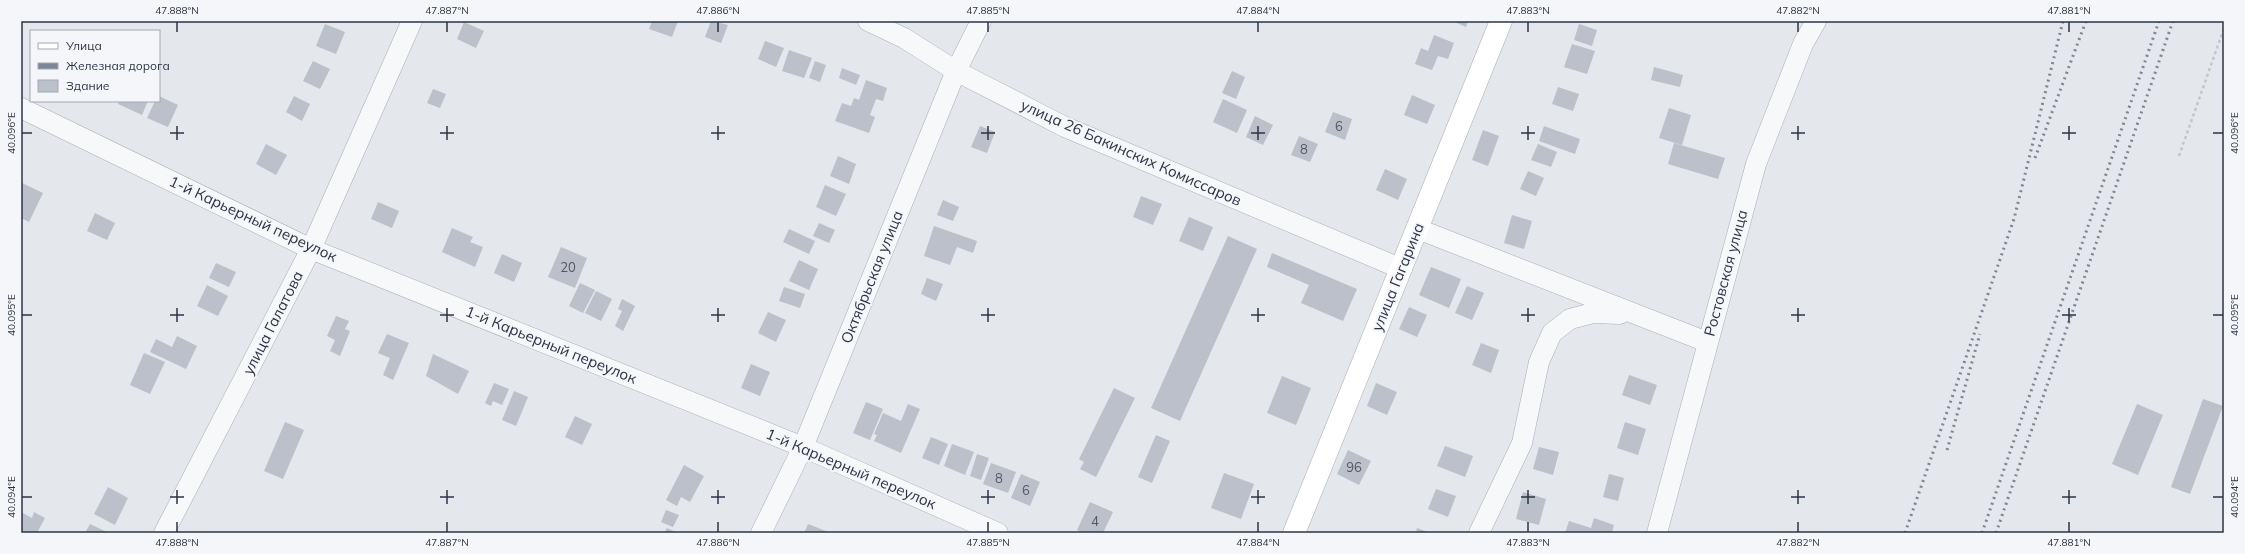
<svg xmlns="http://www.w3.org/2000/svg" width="2245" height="554" viewBox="0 0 2245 554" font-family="Mulish,sans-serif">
	<rect width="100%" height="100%" fill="#e4e7ec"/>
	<path fill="#bbc0ca" d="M652,21H678L672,37L649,29Z
		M711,21L728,25L721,43L705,37Z
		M1452,21H1468L1466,27Z
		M464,22L484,31L476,48L457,39Z
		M325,24L345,32L336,54L316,46Z
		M1579,24L1597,30L1592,46L1574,40Z
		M1434,35L1454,43L1448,59L1438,56L1432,70L1415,64L1421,48L1428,51Z
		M765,41L784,48L776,67L758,59Z
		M1572,44L1595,51L1587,74L1564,67Z
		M789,50L812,58L804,78L782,71Z
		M313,61L330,69L320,89L303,81Z
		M815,61L826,65L820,82L809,78Z
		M1654,67L1683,75L1680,87L1651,80Z
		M842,68L860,75L856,85L839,78Z
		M1232,71L1245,77L1236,99L1222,93Z
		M866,80L887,88L883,101L876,99L870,115L875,117L869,133L835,121L842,103L851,106L854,98L859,100Z
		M1558,87L1579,94L1573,111L1552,104Z
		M433,89L446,94L440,108L427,103Z
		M1412,95L1435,105L1427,124L1404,115Z
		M159,96L178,105L168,127L147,118L155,101H159Z
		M294,96L310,104L302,121L286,112Z
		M1223,99L1247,110L1237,133L1213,122Z
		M119,101H148L142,115L118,104Z
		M1669,108L1691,115L1682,145L1659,138Z
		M1333,112L1352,119L1345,140L1325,132Z
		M1255,116L1273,125L1263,145L1246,137Z
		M980,126L995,132L987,153L971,147Z
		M1544,126L1580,139L1575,154L1539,141Z
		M1483,130L1499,136L1488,166L1472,160Z
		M1299,136L1318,144L1310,162L1291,155Z
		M1674,143L1725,158L1718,179L1668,164Z
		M266,144L287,155L276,175L256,164Z
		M1538,144L1557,152L1551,167L1531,160Z
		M838,156L856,164L849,184L830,176Z
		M1385,169L1407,179L1398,200L1376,190Z
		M1528,171L1544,178L1536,196L1520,189Z
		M22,183L43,193L29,222L21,218Z
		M825,185L846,194L836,216L816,207Z
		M1141,196L1162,204L1153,225L1133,217Z
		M943,200L959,207L953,221L937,215Z
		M378,202L399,211L392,228L371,219Z
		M95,213L115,223L107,240L87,231Z
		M1512,215L1532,221L1524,249L1504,243Z
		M1189,217L1213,227L1203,251L1179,241Z
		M819,223L835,230L829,243L813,236Z
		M934,226L977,241L973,253L957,247L950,265L924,256Z
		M452,228L473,237L470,242L483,247L475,267L442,252Z
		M789,229L815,241L809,254L783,242Z
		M1228,236L1257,249L1180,421L1151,408Z
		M561,247L587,258L575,288L548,277Z
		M1272,253L1357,289L1343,321L1301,303L1309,285L1267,267Z
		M502,254L522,263L514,282L494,273Z
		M799,260L818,269L809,290L789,281Z
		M216,263L236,272L229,287L209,278Z
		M1431,267L1461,279L1449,308L1419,295Z
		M927,278L943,284L936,301L921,294Z
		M580,283L595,290L583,313L569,306Z
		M207,285L228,296L218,316L197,306Z
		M1467,286L1484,293L1472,320L1455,313Z
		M784,287L805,294L800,308L779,301Z
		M596,291L612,299L601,321L585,313Z
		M622,299L635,306L623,331L615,326L622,311L618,309Z
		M1409,307L1427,315L1417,337L1399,329Z
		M768,312L786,320L776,342L758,333Z
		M336,316L349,321L345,329L350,331L340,356L330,351L335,340L327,336Z
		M387,334L409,343L393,380L383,375L390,358L378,353Z
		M177,336L197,346L186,369L150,352L156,339L172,347Z
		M1481,343L1499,350L1491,373L1472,365Z
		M144,353L165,362L150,394L130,385Z
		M433,354L469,371L458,394L426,376Z
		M751,364L770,372L760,396L741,388Z
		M1629,375L1657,385L1650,405L1622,395Z
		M1282,376L1311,388L1296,425L1267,413Z
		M494,383L509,389L502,405L493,401L491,406L485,403Z
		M1376,383L1397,392L1387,415L1367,406Z
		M1114,388L1135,398L1096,477L1080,469L1084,462L1079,459Z
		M514,391L528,397L516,426L502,420Z
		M2203,399L2223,406L2190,494L2171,487Z
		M866,402L883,409L870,440L853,433Z
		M908,404L920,409L901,453L874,441L877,435L874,434L883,413L901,421Z
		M2137,404L2163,415L2138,475L2112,464Z
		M575,416L592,424L582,445L565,437Z
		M285,422L304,430L283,479L264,471Z
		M1625,422L1646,429L1638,455L1617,448Z
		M1156,435L1170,441L1152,483L1138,477Z
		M931,437L948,444L939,465L922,458Z
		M952,444L974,452L965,475L944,466Z
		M1445,446L1473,456L1465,477L1437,466Z
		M1539,447L1559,452L1553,475L1533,469Z
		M1348,450L1371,461L1359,485L1337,474Z
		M977,454L989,458L981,480L970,476Z
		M991,463L1016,472L1008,493L983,484Z
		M684,465L704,476L690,502L681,497L677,506L666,500Z
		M1224,473L1254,484L1241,519L1211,508Z
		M1021,474L1040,482L1030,506L1011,498Z
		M1609,474L1624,478L1618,501L1603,497Z
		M108,487L128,498L115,525L94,514Z
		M1436,489L1456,496L1448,517L1428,509Z
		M1523,492L1546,499L1539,525L1516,519Z
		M1090,502L1113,512L1103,533H1083L1077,530Z
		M666,510L679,515L673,527L661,522Z
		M21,512L32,518L34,512L45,518L37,533H21Z
		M1594,518L1614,525L1612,533H1565L1569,521L1591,528Z
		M90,524L109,533H85Z
		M808,524L831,533H804Z
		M667,528L678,533H664Z
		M1417,528L1430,533H1416Z"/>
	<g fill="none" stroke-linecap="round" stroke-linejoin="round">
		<defs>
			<path id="minor" d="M868,21L904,38L956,71L1065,127L1402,269
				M21,108L311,249L803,447L998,533
				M1418,229L1707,342
				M164,533L311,249L412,21
				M761,533L803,447L956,71L981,21
				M1479,533L1522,443L1539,362L1552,333L1570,319L1593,313L1620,314
				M1657,533L1756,164L1803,44L1816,21"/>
			<path id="secondary" d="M1294,533L1501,21"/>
		</defs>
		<use href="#minor" stroke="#a9aeb7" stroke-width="21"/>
		<use href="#secondary" stroke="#a9aeb7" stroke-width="23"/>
		<path stroke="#c2c5cb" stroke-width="2.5" stroke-dasharray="3 3" stroke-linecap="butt" d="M2179,156L2224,28"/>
		<use href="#minor" stroke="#f7f8fa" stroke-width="20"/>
		<use href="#secondary" stroke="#fff" stroke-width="22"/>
		<path stroke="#7d8696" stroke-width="3" stroke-dasharray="2 4" stroke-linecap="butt" d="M2035,158L2086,21
			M1947,450L1980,334
			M1905,533L2014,219L2063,21
			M1982,533L2159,21
			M1996,533L2173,21"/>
	</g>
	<path fill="none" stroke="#2b3445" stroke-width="1.5" d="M177,22V32M447,22V32M718,22V32M988,22V32M1258,22V32M1528,22V32M1798,22V32M2069,22V32M177,126V140M447,126V140M718,126V140M988,126V140M1258,126V140M1528,126V140M1798,126V140M2069,126V140M22,133H32M170,133H184M440,133H454M711,133H725M981,133H995M1251,133H1265M1521,133H1535M1791,133H1805M2062,133H2076M2213,133H2223M177,308V322M447,308V322M718,308V322M988,308V322M1258,308V322M1528,308V322M1798,308V322M2069,308V322M22,315H32M170,315H184M440,315H454M711,315H725M981,315H995M1251,315H1265M1521,315H1535M1791,315H1805M2062,315H2076M2213,315H2223M177,490V504M447,490V504M718,490V504M988,490V504M1258,490V504M1528,490V504M1798,490V504M2069,490V504M22,497H32M170,497H184M440,497H454M711,497H725M981,497H995M1251,497H1265M1521,497H1535M1791,497H1805M2062,497H2076M2213,497H2223M177,522V532M447,522V532M718,522V532M988,522V532M1258,522V532M1528,522V532M1798,522V532M2069,522V532"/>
	<g text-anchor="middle" stroke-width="4" stroke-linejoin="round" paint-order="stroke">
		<g font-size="13" fill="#4f5766">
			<text x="1339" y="131">6</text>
			<text x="1304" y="154">8</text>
			<text x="568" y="272">20</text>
			<text x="1354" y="472">96</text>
			<text x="999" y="483">8</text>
			<text x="1026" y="495">6</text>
			<text x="1095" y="526">4</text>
		</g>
		<g font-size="15" fill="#2b3445" stroke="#f4f6f9">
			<text transform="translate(1131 153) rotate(24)" y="5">улица 26 Бакинских Комиссаров</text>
			<text transform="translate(253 219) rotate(25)" y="5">1-й Карьерный переулок</text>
			<text transform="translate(1726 273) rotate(-75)" y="5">Ростовская улица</text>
			<text transform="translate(872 277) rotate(-68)" y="5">Октябрьская улица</text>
			<text transform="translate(1398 277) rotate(-68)" y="5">улица Гагарина</text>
			<text transform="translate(273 323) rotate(-63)" y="5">улица Галатова</text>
			<text transform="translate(551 345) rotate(22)" y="5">1-й Карьерный переулок</text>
			<text transform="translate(851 469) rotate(23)" y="5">1-й Карьерный переулок</text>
		</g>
	</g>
	<rect width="2245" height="554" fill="none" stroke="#f4f6f9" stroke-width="44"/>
	<rect x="30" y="30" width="130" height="72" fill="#f4f6f9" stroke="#a4a8b1"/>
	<rect x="38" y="43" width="20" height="6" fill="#ffffff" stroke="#a4a8b1"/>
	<text x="66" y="50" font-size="12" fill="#2b3445">Улица</text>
	<rect x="38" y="63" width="20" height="6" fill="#7d8696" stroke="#a4a8b1"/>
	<text x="66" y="70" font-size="12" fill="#2b3445">Железная дорога</text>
	<rect x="38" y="80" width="20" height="12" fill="#bbc0ca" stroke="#a4a8b1"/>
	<text x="66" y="90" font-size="12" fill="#2b3445">Здание</text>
	<rect x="22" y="22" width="2201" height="510" fill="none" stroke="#2b3445" stroke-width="1.5"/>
	<g font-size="10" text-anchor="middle" fill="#2b3445">
		<text x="177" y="14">47.888°N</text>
		<text x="447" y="14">47.887°N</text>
		<text x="718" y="14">47.886°N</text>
		<text x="988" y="14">47.885°N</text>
		<text x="1258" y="14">47.884°N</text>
		<text x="1528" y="14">47.883°N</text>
		<text x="1798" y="14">47.882°N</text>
		<text x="2069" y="14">47.881°N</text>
		<text transform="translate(2234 133) rotate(-90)" y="4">40.096°E</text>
		<text transform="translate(11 133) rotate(-90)" y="4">40.096°E</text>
		<text transform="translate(2234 315) rotate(-90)" y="4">40.095°E</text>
		<text transform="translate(11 315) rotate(-90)" y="4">40.095°E</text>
		<text transform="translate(2234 497) rotate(-90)" y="4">40.094°E</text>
		<text transform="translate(11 497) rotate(-90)" y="4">40.094°E</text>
		<text x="177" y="546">47.888°N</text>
		<text x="447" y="546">47.887°N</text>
		<text x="718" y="546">47.886°N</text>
		<text x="988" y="546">47.885°N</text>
		<text x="1258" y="546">47.884°N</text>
		<text x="1528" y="546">47.883°N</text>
		<text x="1798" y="546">47.882°N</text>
		<text x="2069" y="546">47.881°N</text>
	</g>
</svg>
